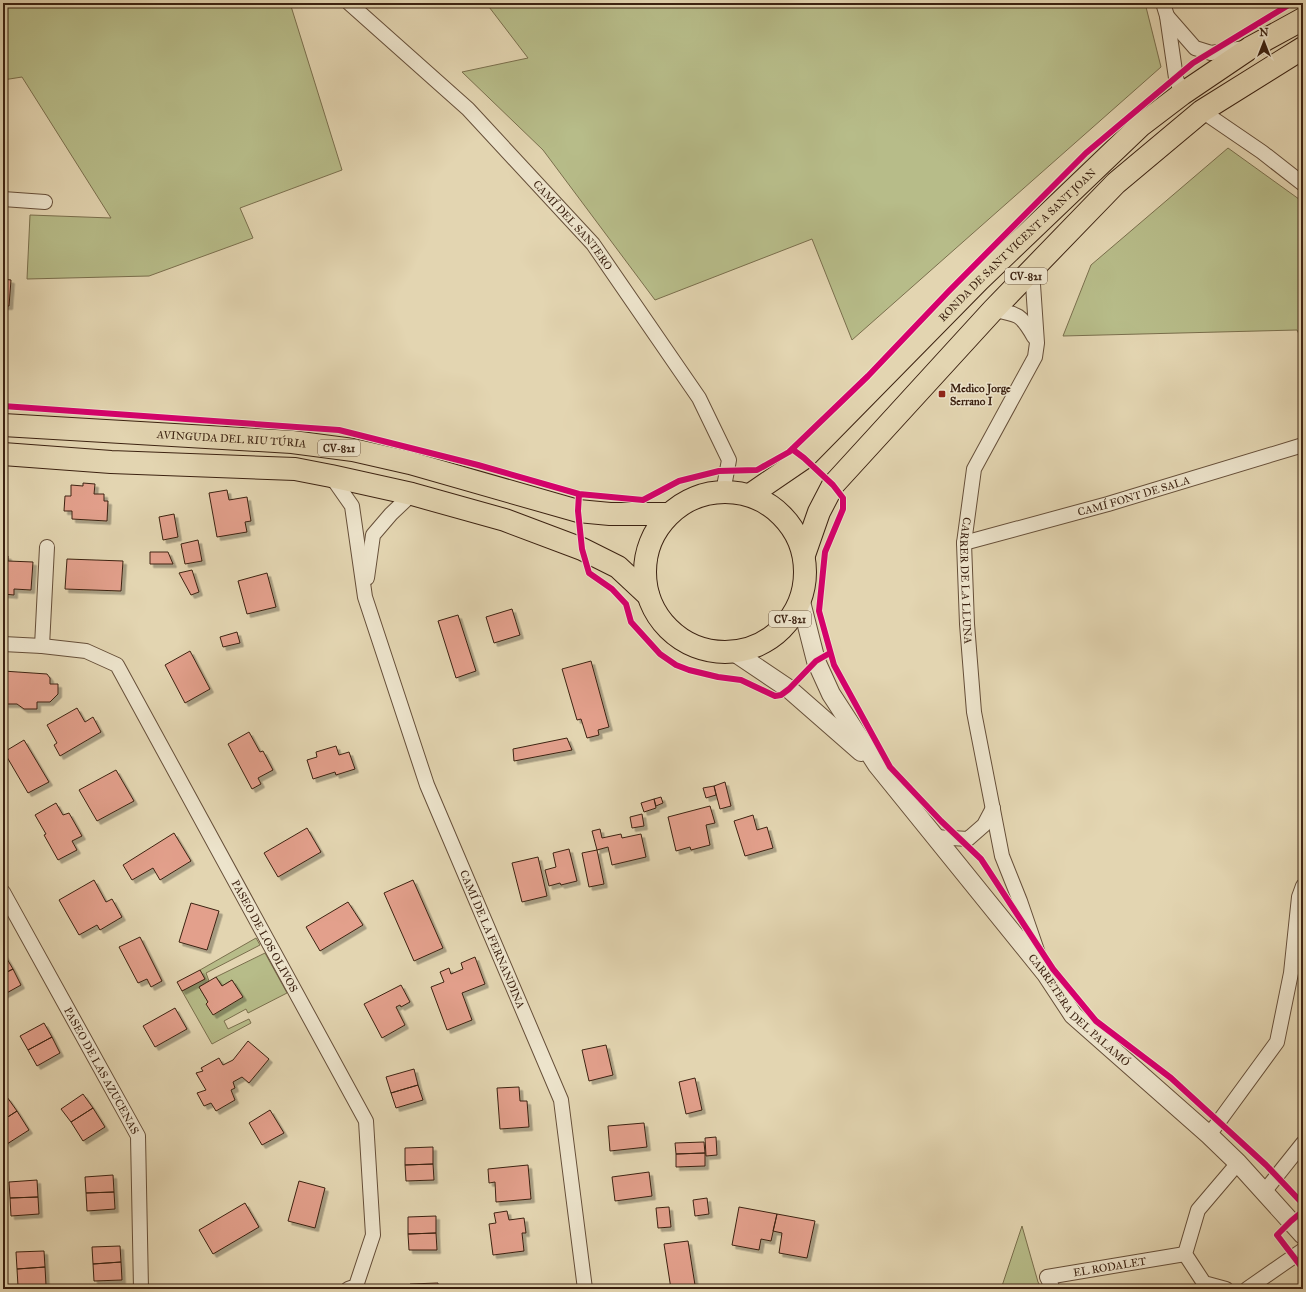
<svg xmlns="http://www.w3.org/2000/svg" width="1306" height="1292" viewBox="0 0 1306 1292" font-family="'IM FELL Great Primer',serif">
	<defs>
		<filter id="shadow"><feDropShadow dx="3.5" dy="3.5" stdDeviation="0" flood-color="#0004"/></filter>
	</defs>
	<rect width="100%" height="100%" fill="#e3d5b1"/>
	<filter id="stains"><feTurbulence type="fractalNoise" baseFrequency=".005" numOctaves="4"/><feColorMatrix values="0 0 0 0 .2 0 0 0 0 .09 0 0 0 0 .02 0 0 0 .5 -.17"/></filter>
	<radialGradient id="worn" r=".72"><stop offset=".6" stop-color="#630" stop-opacity="0"/><stop offset="1" stop-color="#630" stop-opacity=".3"/></radialGradient>
	<path fill="#b7bc89" stroke="#7a6f4d" d="M3,3H290L342,170L240,208L253,238L149,276L27,279L30,215L111,218L22,77L3,80Z
		M486,3H1145L1161,67L852,340L812,239L655,300L543,150L462,72L528,58Z
		M1228,148L1303,202V342L1297,330L1063,336L1091,265Z
		M256,938L260,945L206,973L209,981L199,987L208,1002L206,1004L242,997L232,980L222,986L216,977L265,953L287,993L248,1013L246,1009L224,1021L228,1029L249,1019L251,1023L212,1044L182,991L204,979L200,970Z
		M1022,1226L1038,1282L1042,1289H1001Z"/>
	<path fill="#96b8b2" stroke="#727c72" d="M3,329H7L6,377H3Z"/>
	<path fill="#e3a08c" stroke="#3c2211" filter="url(#shadow)" d="M3,279L11,280L9,306H3Z
		M83,483L95,484L94,494H104V501H108L107,521L72,519V511H64L65,496H71V485L83,486Z
		M227,490L229,500L247,497L251,521L245,522L247,532L217,537L209,493Z
		M174,514L178,537L163,540L159,517Z
		M198,540L202,561L185,564L181,544Z
		M150,552H168L173,564H150Z
		M3,555L8,556V561L33,562L31,590L14,589V595L3,594Z
		M67,559L123,561L121,591L65,589Z
		M192,570L199,592L191,595L179,573Z
		M267,573L276,607L247,614L238,581Z
		M512,609L520,635L494,643L486,617Z
		M458,615L476,671L456,678L438,621Z
		M237,632L240,643L223,647L220,637Z
		M190,651L210,689L185,703L165,665Z
		M591,661L609,727L598,730L599,735L587,738L581,719L577,720L562,669Z
		M3,671L47,674L50,678V684H58V694L50,702H37V709H24L17,704H5V691H3Z
		M77,708L85,722L93,717L101,732L60,756L54,745L57,743L47,725Z
		M249,732L260,752L263,751L273,770L258,778L261,784L252,789L228,744Z
		M567,738L572,750L514,761L513,749Z
		M24,740L49,782L28,793L4,752Z
		M336,746L339,755L349,752L355,769L336,775L335,772L313,779L307,760L317,757L316,752Z
		M116,770L134,801L97,821L79,790Z
		M725,782L731,806L720,809L714,786Z
		M714,786L716,795L706,798L703,788Z
		M661,797L663,803L656,806L654,799Z
		M654,799L656,808L644,812L641,803Z
		M56,803L63,815L69,813L82,836L72,841L77,850L58,860L44,835L46,834L35,815Z
		M710,806L715,823L706,825L710,845L691,850L690,847L676,851L668,817Z
		M642,814L644,826L632,828L630,817Z
		M753,815L757,830L767,827L773,848L745,856L734,821Z
		M307,828L321,852L278,877L264,853Z
		M600,829L602,838L621,834L622,838L641,834L646,857L612,865L608,847L597,850L592,831Z
		M174,833L191,861L160,880L153,868L132,880L123,865Z
		M569,849L577,881L561,885L560,883L549,886L545,870L556,867L553,853Z
		M597,850L604,884L589,887L582,853Z
		M538,857L547,896L522,902L512,863Z
		M94,880L106,902L112,899L122,917L100,930L97,925L79,935L59,900Z
		M413,880L443,948L414,961L384,893Z
		M348,902L363,925L320,951L306,927Z
		M191,903L219,911L207,950L179,942Z
		M140,937L162,981L151,987L147,979L138,983L119,947Z
		M4,954L13,969L3,974V955Z
		M475,957L485,984L462,993L472,1020L447,1030L431,987L444,982L440,972L449,968L451,974L463,969L461,963Z
		M13,969L21,985L3,995V974Z
		M200,970L205,979L182,991L177,982Z
		M216,977L222,986L232,980L243,997L213,1015L206,1004L208,1002L199,987Z
		M401,985L410,1002L401,1007L400,1005L396,1007L405,1025L382,1038L364,1004Z
		M175,1008L187,1029L155,1047L143,1026Z
		M44,1023L52,1037L28,1050L20,1036Z
		M52,1037L60,1053L37,1066L28,1050Z
		M248,1041L269,1059L249,1083L242,1077L233,1082L235,1088L231,1090L235,1100L216,1111L211,1103L204,1106L197,1093L206,1090L196,1073L203,1071L201,1068L219,1058L223,1065L233,1060Z
		M606,1045L613,1075L589,1081L582,1050Z
		M414,1069L418,1085L391,1093L386,1077Z
		M695,1078L702,1110L686,1114L679,1082Z
		M418,1085L423,1100L396,1108L391,1093Z
		M519,1087L520,1101H527L529,1127L500,1129L497,1088Z
		M83,1094L93,1108L71,1122L61,1109Z
		M7,1097L17,1111L3,1120V1100Z
		M93,1108L105,1127L83,1141L71,1122Z
		M270,1110L284,1133L262,1145L249,1123Z
		M17,1111L29,1130L7,1144L3,1138V1120Z
		M644,1123L647,1147L610,1151L608,1126Z
		M716,1137L717,1155L706,1156L705,1138Z
		M704,1142L705,1153L676,1154L675,1143Z
		M433,1147V1164L405,1165V1148Z
		M705,1153V1166L676,1167V1154Z
		M433,1164L434,1180L406,1181L405,1165Z
		M528,1165L531,1199L496,1202L495,1182L489,1183L488,1169Z
		M649,1172L652,1196L615,1201L612,1177Z
		M113,1175L114,1192L86,1193L85,1177Z
		M37,1180L38,1197L10,1198L9,1182Z
		M299,1181L325,1188L315,1228L288,1221Z
		M114,1192L115,1209L87,1211L86,1193Z
		M38,1197L39,1214L11,1216L10,1198Z
		M707,1198L709,1214L695,1216L693,1200Z
		M245,1203L259,1227L213,1254L199,1230Z
		M669,1207L671,1227L658,1228L656,1208Z
		M739,1207L777,1214L771,1241L761,1239L759,1250L732,1245Z
		M507,1211L509,1220L524,1218L526,1233H522L524,1251L493,1255L489,1224L496,1223L494,1213Z
		M777,1214L815,1221L807,1258L779,1253L782,1233L773,1231Z
		M436,1216V1233L408,1234V1217Z
		M436,1233L437,1250H409L408,1234Z
		M688,1241L695,1285L671,1289L664,1244Z
		M120,1246L121,1262L93,1264L92,1247Z
		M44,1251L45,1267L17,1269L16,1252Z
		M121,1262L122,1280L94,1281L93,1264Z
		M45,1267L46,1285L18,1286L17,1269Z
		M438,1283V1289H410V1284Z"/>
	<g fill="none" stroke-linecap="round" stroke-linejoin="round">
		<defs>
			<g id="minor">
				<path id="s1" d="M349,3L468,109L593,244L699,398L729,460L723,492"/>
				<path d="M1163,3L1167,16L1176,78L1182,94"/>
				<path d="M1167,16L1195,48L1211,53L1245,48"/>
				<path d="M1202,111L1262,152L1303,184"/>
				<path d="M3,199L45,202"/>
				<path id="s2" d="M1032,270L1037,343L1035,357L974,469L964,543L967,624L974,712L1002,856L1020,901L1042,965"/>
				<path d="M993,310C1018,314 1021,314 1034,337"/>
				<path id="s3" d="M331,476L352,506L365,597L427,785L561,1100L585,1289"/>
				<path id="s4" d="M964,543L1108,504L1303,445"/>
				<path d="M367,578L373,535L391,514L412,494"/>
				<path id="s5" d="M3,644L42,646L86,651L117,665L366,1121L373,1235L356,1286L348,1289"/>
				<path d="M42,646L47,547"/>
				<path d="M935,837L968,839L984,825L993,808"/>
				<path id="s6" d="M3,892L138,1136L141,1289"/>
				<path d="M1209,1135L1277,1042L1291,973L1299,897L1303,886"/>
				<path d="M1264,1192L1303,1143"/>
				<path id="s7" d="M1053,1289L1047,1277L1185,1254"/>
				<path d="M1226,1289L1204,1283L1185,1254L1198,1210L1238,1163"/>
				<path d="M1247,1289L1303,1250"/>
			</g>
			<g id="tertiary">
				<path id="s8" d="M800,598L816,661L831,694L877,765L1046,974L1073,1015L1209,1135L1238,1163L1303,1235"/>
				<path d="M734,652L789,689L861,752"/>
			</g>
			<g id="primary">
				<path id="s9" d="M3,425L292,442L353,450L410,463L578,511L610,514H667"/>
				<path d="M3,454L111,462L295,469L331,476L412,494L505,520L582,549L618,567L648,595"/>
				<circle cx="725" cy="572" r="80"/>
				<path id="s10" d="M750,495L804,458L979,280L1140,126L1182,94L1250,48L1303,19"/>
				<path d="M804,555L819,512L833,485L993,310L1116,183L1202,111L1303,48"/>
			</g>
		</defs>
		<use href="#minor" stroke="#664f39" stroke-width="16"/>
		<use href="#tertiary" stroke="#664f39" stroke-width="20"/>
		<use href="#primary" stroke="#3c2211" stroke-width="24"/>
		<use href="#minor" stroke="#ede4cc" stroke-width="14"/>
		<use href="#tertiary" stroke="#ede4cc" stroke-width="18"/>
		<use href="#primary" stroke="#e3d5b1" stroke-width="22"/>
		<defs>
			<path id="cycleway" d="M3,406L339,430L478,465L579,494L643,500L679,481L719,471L757,470L789,452L868,376L949,291L1086,153L1193,63L1292,3
				M792,449L804,458L833,485L843,498V509L825,552L819,611L834,665L890,767L941,821L981,859L1053,969L1096,1021L1171,1078L1266,1165L1303,1204
				M579,494L578,511L582,549L589,573L612,589L626,604L631,622L660,654L676,665L689,670L718,677L741,680L775,696L781,695L789,689L816,661L830,653
				M1303,1211L1291,1221L1277,1235L1303,1269"/>
		</defs>
		<use href="#cycleway" stroke="#ede4cc" stroke-width="8"/>
		<use href="#cycleway" stroke="#d6006c" stroke-width="6"/>
	</g>
	<rect fill="#8f2418" stroke="#ede4cc" stroke-width="1.5" x="938" y="390" width="8" height="8" rx="2"/>
	<g text-anchor="middle" stroke-width="3" stroke-linejoin="round" paint-order="stroke">
		<g fill="#ede4cc" stroke="#715c49" stroke-width="1">
			<rect x="1005" y="268" width="42" height="16" rx="3"/>
			<rect x="318" y="440" width="42" height="16" rx="3"/>
			<rect x="769" y="611" width="42" height="16" rx="3"/>
		</g>
		<g font-size="10" font-weight="bold" fill="#3c2211">
			<text x="1026" y="280">CV-821</text>
			<text x="339" y="452">CV-821</text>
			<text x="790" y="623">CV-821</text>
		</g>
		<g font-size="11" fill="#3c2211" stroke="#ede4cc">
			<text dy="4" stroke="none"><textPath href="#s1" startOffset="316">CAMÍ DEL SANTERO</textPath></text>
			<text dy="4" stroke="none"><textPath href="#s10" startOffset="367">RONDA DE SANT VICENT A SANT JOAN</textPath></text>
			<text dy="4" stroke="none"><textPath href="#s9" startOffset="229">AVINGUDA DEL RIU TÚRIA</textPath></text>
			<text dy="4" stroke="none"><textPath href="#s4" startOffset="176">CAMÍ FONT DE SALA</textPath></text>
			<text dy="4" stroke="none"><textPath href="#s2" startOffset="327">CARRER DE LA LLUNA</textPath></text>
			<text dy="4" stroke="none"><textPath href="#s5" startOffset="426">PASEO DE LOS OLIVOS</textPath></text>
			<text dy="4" stroke="none"><textPath href="#s3" startOffset="494">CAMÍ DE LA FERNANDINA</textPath></text>
			<text dy="4" stroke="none"><textPath href="#s8" startOffset="504">CARRETERA DEL PALAMÓ</textPath></text>
			<text dy="4" stroke="none"><textPath href="#s6" startOffset="204">PASEO DE LAS AZUCENAS</textPath></text>
			<text dy="4" stroke="none"><textPath href="#s7" startOffset="77">EL RODALET</textPath></text>
		</g>
		<g font-size="11" font-weight="bold" fill="#3c2211" stroke="#ede4cc" text-anchor="start">
			<text x="950" y="392">Medico Jorge<tspan x="950" dy="13">Serrano I</tspan></text>
		</g>
	</g>
	<rect width="1306" height="1292" fill="none" stroke="#e3d5b1" stroke-width="16"/>
	<rect x="4" y="4" width="1298" height="1284" fill="none" stroke="#3c2211" stroke-width="2"/>
	<rect x="8" y="8" width="1290" height="1276" fill="none" stroke="#3c2211"/>
	<g transform="translate(1264 42)" stroke="#ede4cc" stroke-width="3" paint-order="stroke">
	<path d="M0-3L7 15L0 10L-7 15Z" fill="#3c2211"/>
	<text y="-6" font-size="11" font-weight="bold" text-anchor="middle" fill="#3c2211">N</text>
	</g>
	<rect width="100%" height="100%" filter="url(#stains)"/>
	<rect width="100%" height="100%" fill="url(#worn)"/>
</svg>
